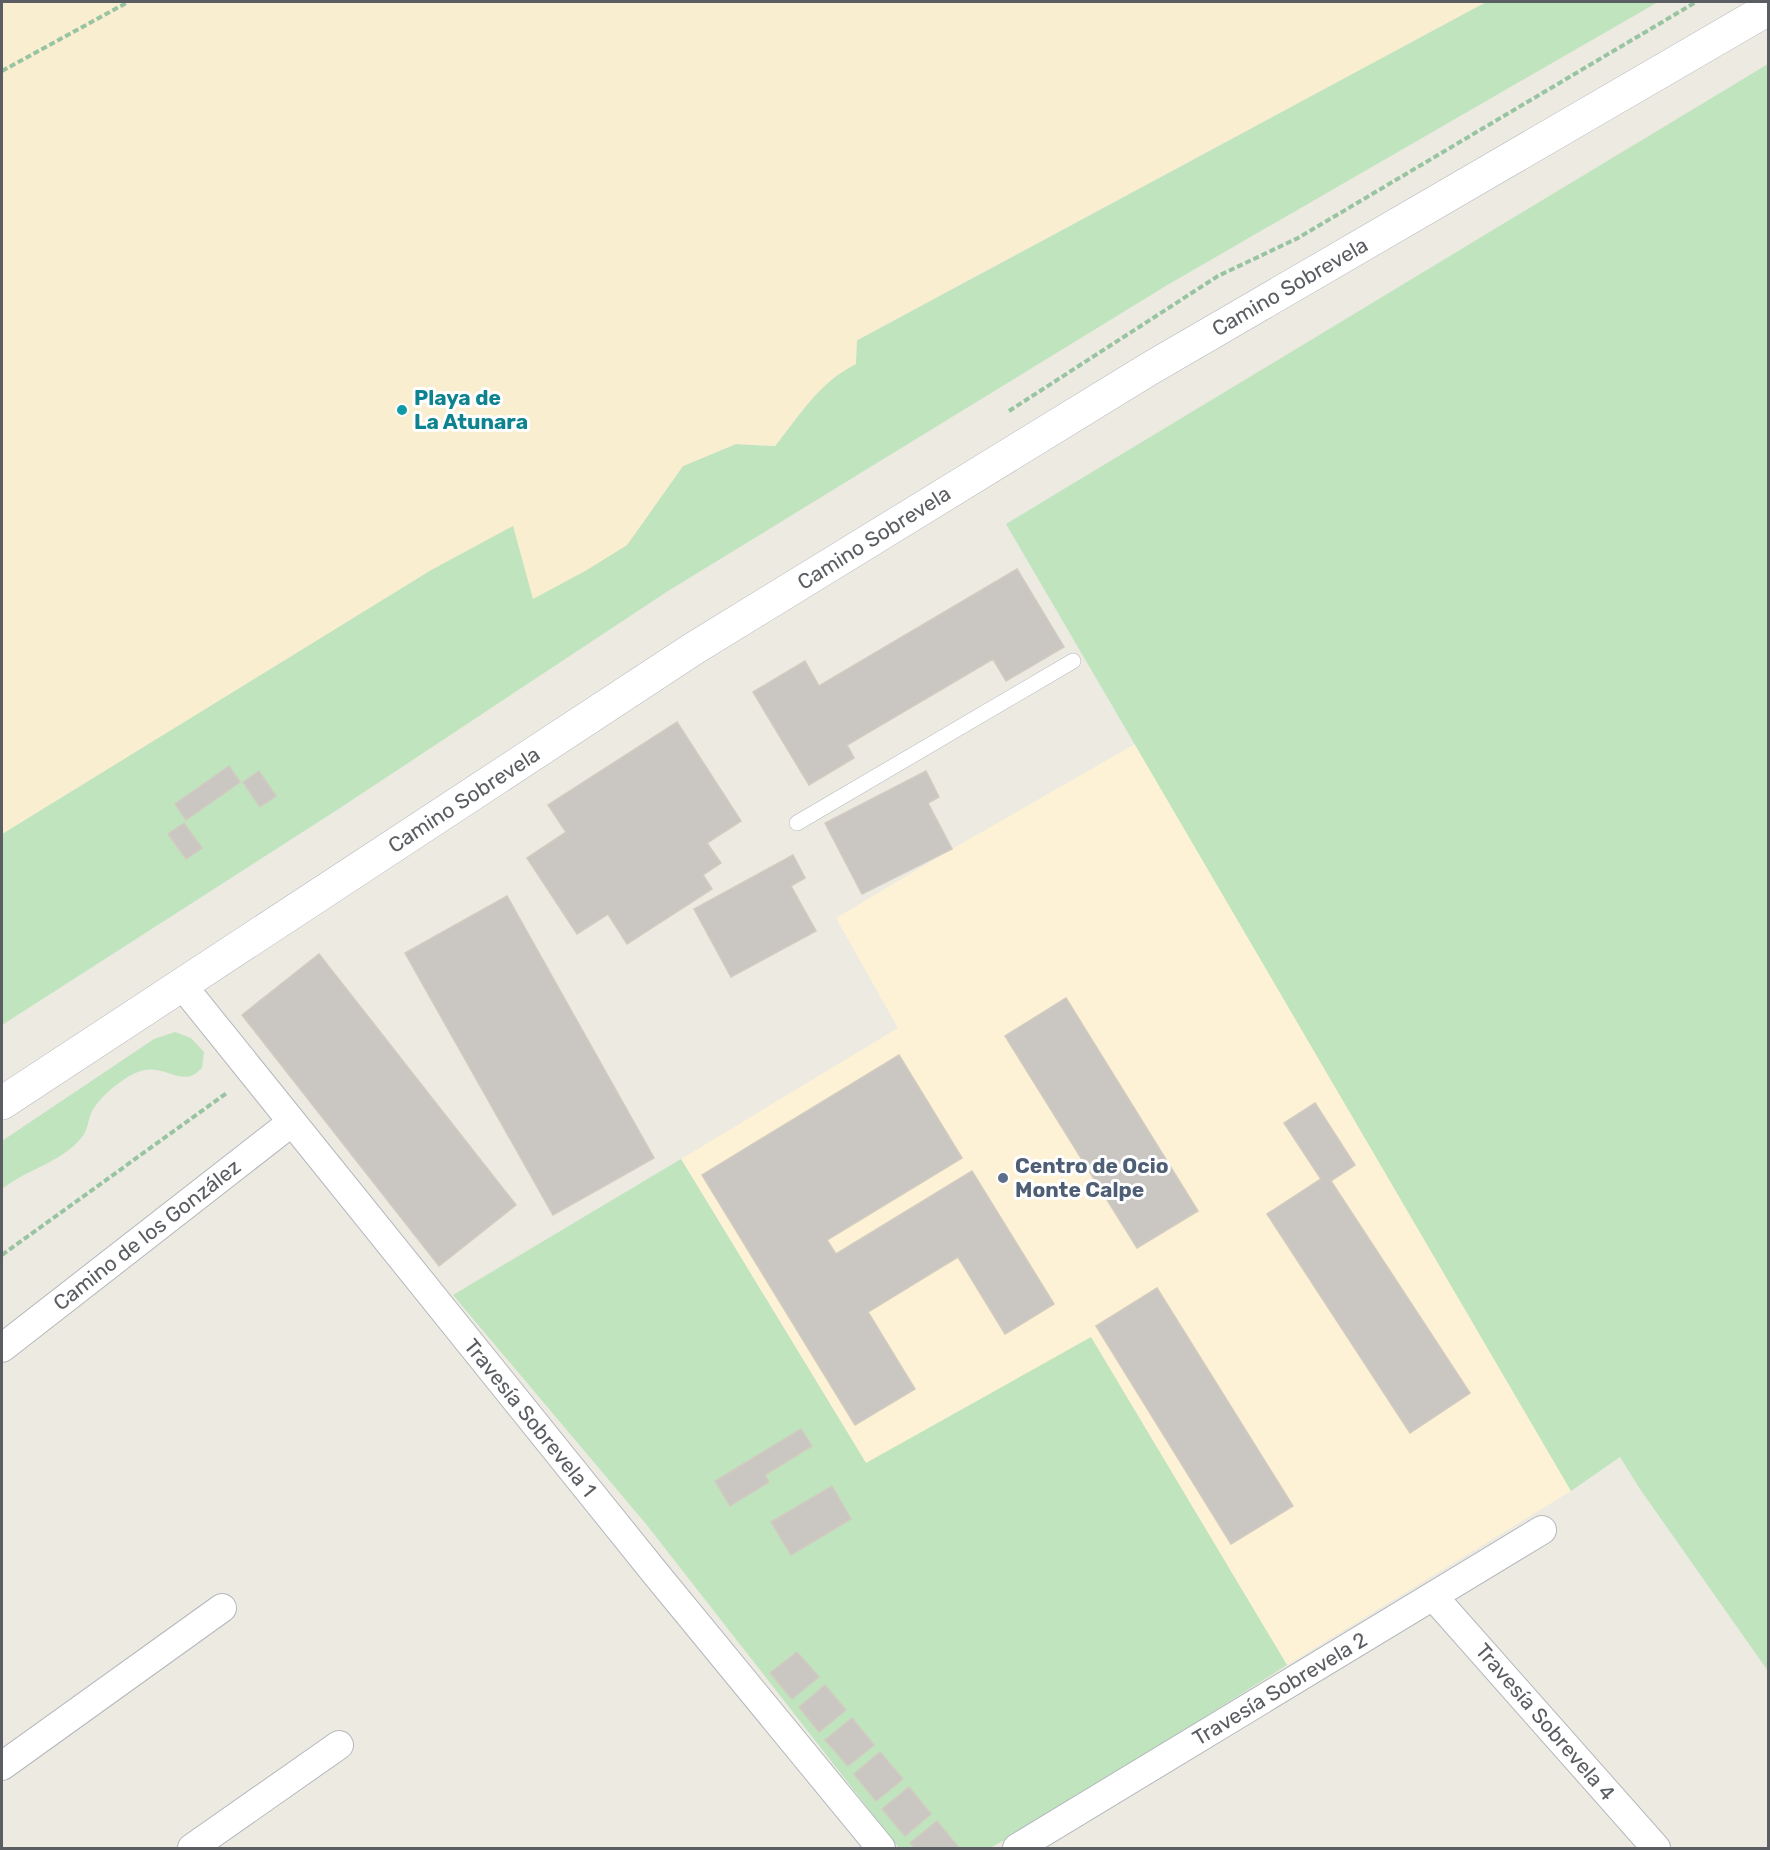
<svg xmlns="http://www.w3.org/2000/svg" width="1770" height="1850" viewBox="0 0 1770 1850" font-family="Rubik,sans-serif">
	<rect width="100%" height="100%" fill="#eceae1"/>
	<path fill="#fdf2d6" d="M1135,744L1571,1491L1287,1665L1091,1338L866,1463L681,1159L898,1028L836,918L952,849Z"/>
	<path fill="#bfe4be" d="M1486,2H1658L1169,284L668,591L340,808L2,1025V834L431,570L514,525L533,598L585,571L627,545L683,466L736,444L775,446C800,415 819,382 856,364V341Z
		M1768,64V1671L1640,1489L1620,1457L1571,1491L1006,524Z
		M175,1032L191,1038L204,1052L202,1068C199,1070 195,1075 191,1076C173,1081 159,1061 133,1074C118,1082 100,1097 92,1111C88,1119 88,1130 82,1137C61,1163 27,1169 2,1189V1141L154,1039Z
		M681,1159L866,1463L1091,1337L1287,1665L1035,1824L990,1848H899L646,1524L453,1295Z"/>
	<path fill="#f9eed0" d="M2,2H1486L857,340L856,364C819,382 800,415 775,446L736,444L683,466L627,545L585,571L533,599L513,526L431,570L2,834Z"/>
	<path fill="#cac6c1" stroke="#d1cbc0" stroke-width="1.5" d="M1017,569L1064,647L1006,681L993,659L847,745L854,758L809,785L753,692L805,661L819,686Z
		M677,722L741,821L707,843L721,863L703,875L712,889L627,944L608,914L577,934L527,858L566,832L548,805Z
		M229,766L240,782L186,820L175,804Z
		M259,771L276,796L260,807L243,782Z
		M926,771L939,797L928,803L952,849L862,894L825,823Z
		M184,823L202,848L186,859L168,834Z
		M793,855L805,878L791,886L816,931L731,977L694,909Z
		M507,896L654,1158L553,1215L405,953Z
		M319,954L516,1205L439,1266L242,1015Z
		M1066,998L1198,1211L1137,1248L1005,1036Z
		M899,1055L962,1158L827,1240L836,1254L972,1171L1054,1304L1005,1334L958,1257L868,1312L915,1389L855,1425L702,1175Z
		M1315,1103L1355,1165L1331,1181L1470,1393L1410,1433L1267,1214L1321,1179L1284,1123Z
		M1157,1288L1293,1506L1231,1544L1096,1326Z
		M801,1429L812,1446L765,1475L769,1482L730,1506L715,1481Z
		M832,1486L851,1519L791,1555L771,1522Z
		M797,1652L819,1677L792,1699L770,1673Z
		M825,1685L846,1710L819,1732L799,1707Z
		M852,1718L874,1745L848,1766L825,1740Z
		M880,1752L903,1779L876,1801L854,1774Z
		M909,1787L931,1814L905,1836L882,1809Z
		M937,1821L959,1848H915L910,1843Z"/>
	<g fill="none" stroke-linecap="round" stroke-linejoin="round">
		<defs>
			<path id="lane" d="M797,823L1073,661"/>
			<path id="street" d="M182,985L656,1574L881,1848
				M2,1348L292,1122
				M1433,1596L1656,1848
				M2,1766L222,1608
				M192,1848L339,1745
				M1017,1848L1542,1530"/>
			<path id="secondary" d="M2,1103L693,649L1149,369L1768,9"/>
		</defs>
		<use href="#lane" stroke="#b4b8bc" stroke-width="16"/>
		<use href="#street" stroke="#b4b8bc" stroke-width="30"/>
		<use href="#secondary" stroke="#b5b9be" stroke-width="34"/>
		<path stroke="#98c4a2" stroke-width="4" stroke-dasharray="6 3" stroke-linecap="butt" d="M2,71L128,2
			M1009,411L1218,276L1298,238L1696,2
			M2,1255L228,1092"/>
		<use href="#lane" stroke="#fff" stroke-width="15"/>
		<use href="#street" stroke="#fff" stroke-width="28"/>
		<use href="#secondary" stroke="#fff" stroke-width="33"/>
	</g>
	<circle fill="#0f9aa8" stroke="#fff" stroke-width="2" cx="402" cy="410" r="6"/>
	<circle fill="#5c6f8a" stroke="#fff" stroke-width="2" cx="1003" cy="1178" r="6"/>
	<g text-anchor="middle" stroke-width="6" stroke-linejoin="round" paint-order="stroke">
		<g font-size="21" fill="#5a5e62" stroke="#fff">
			<text transform="translate(1290 287) rotate(-30)" y="7">Camino Sobrevela</text>
			<text transform="translate(874 538) rotate(-32)" y="7">Camino Sobrevela</text>
			<text transform="translate(464 800) rotate(-33)" y="7">Camino Sobrevela</text>
			<text transform="translate(147 1235) rotate(-38)" y="7">Camino de los González</text>
			<text transform="translate(530 1418) rotate(51)" y="7">Travesía Sobrevela 1</text>
			<text transform="translate(1280 1689) rotate(-31)" y="7">Travesía Sobrevela 2</text>
			<text transform="translate(1545 1722) rotate(49)" y="7">Travesía Sobrevela 4</text>
		</g>
		<g font-size="21" font-weight="bold" fill="#0d838f" stroke="#fff" text-anchor="start">
			<text x="414" y="405">Playa de<tspan x="414" dy="24">La Atunara</tspan></text>
		</g>
		<g font-size="21" font-weight="bold" fill="#4e5e75" stroke="#fff" text-anchor="start">
			<text x="1015" y="1173">Centro de Ocio<tspan x="1015" dy="24">Monte Calpe</tspan></text>
		</g>
	</g>
	<rect width="1770" height="1850" fill="none" stroke="#5a5e62" stroke-width="6"/>
</svg>
